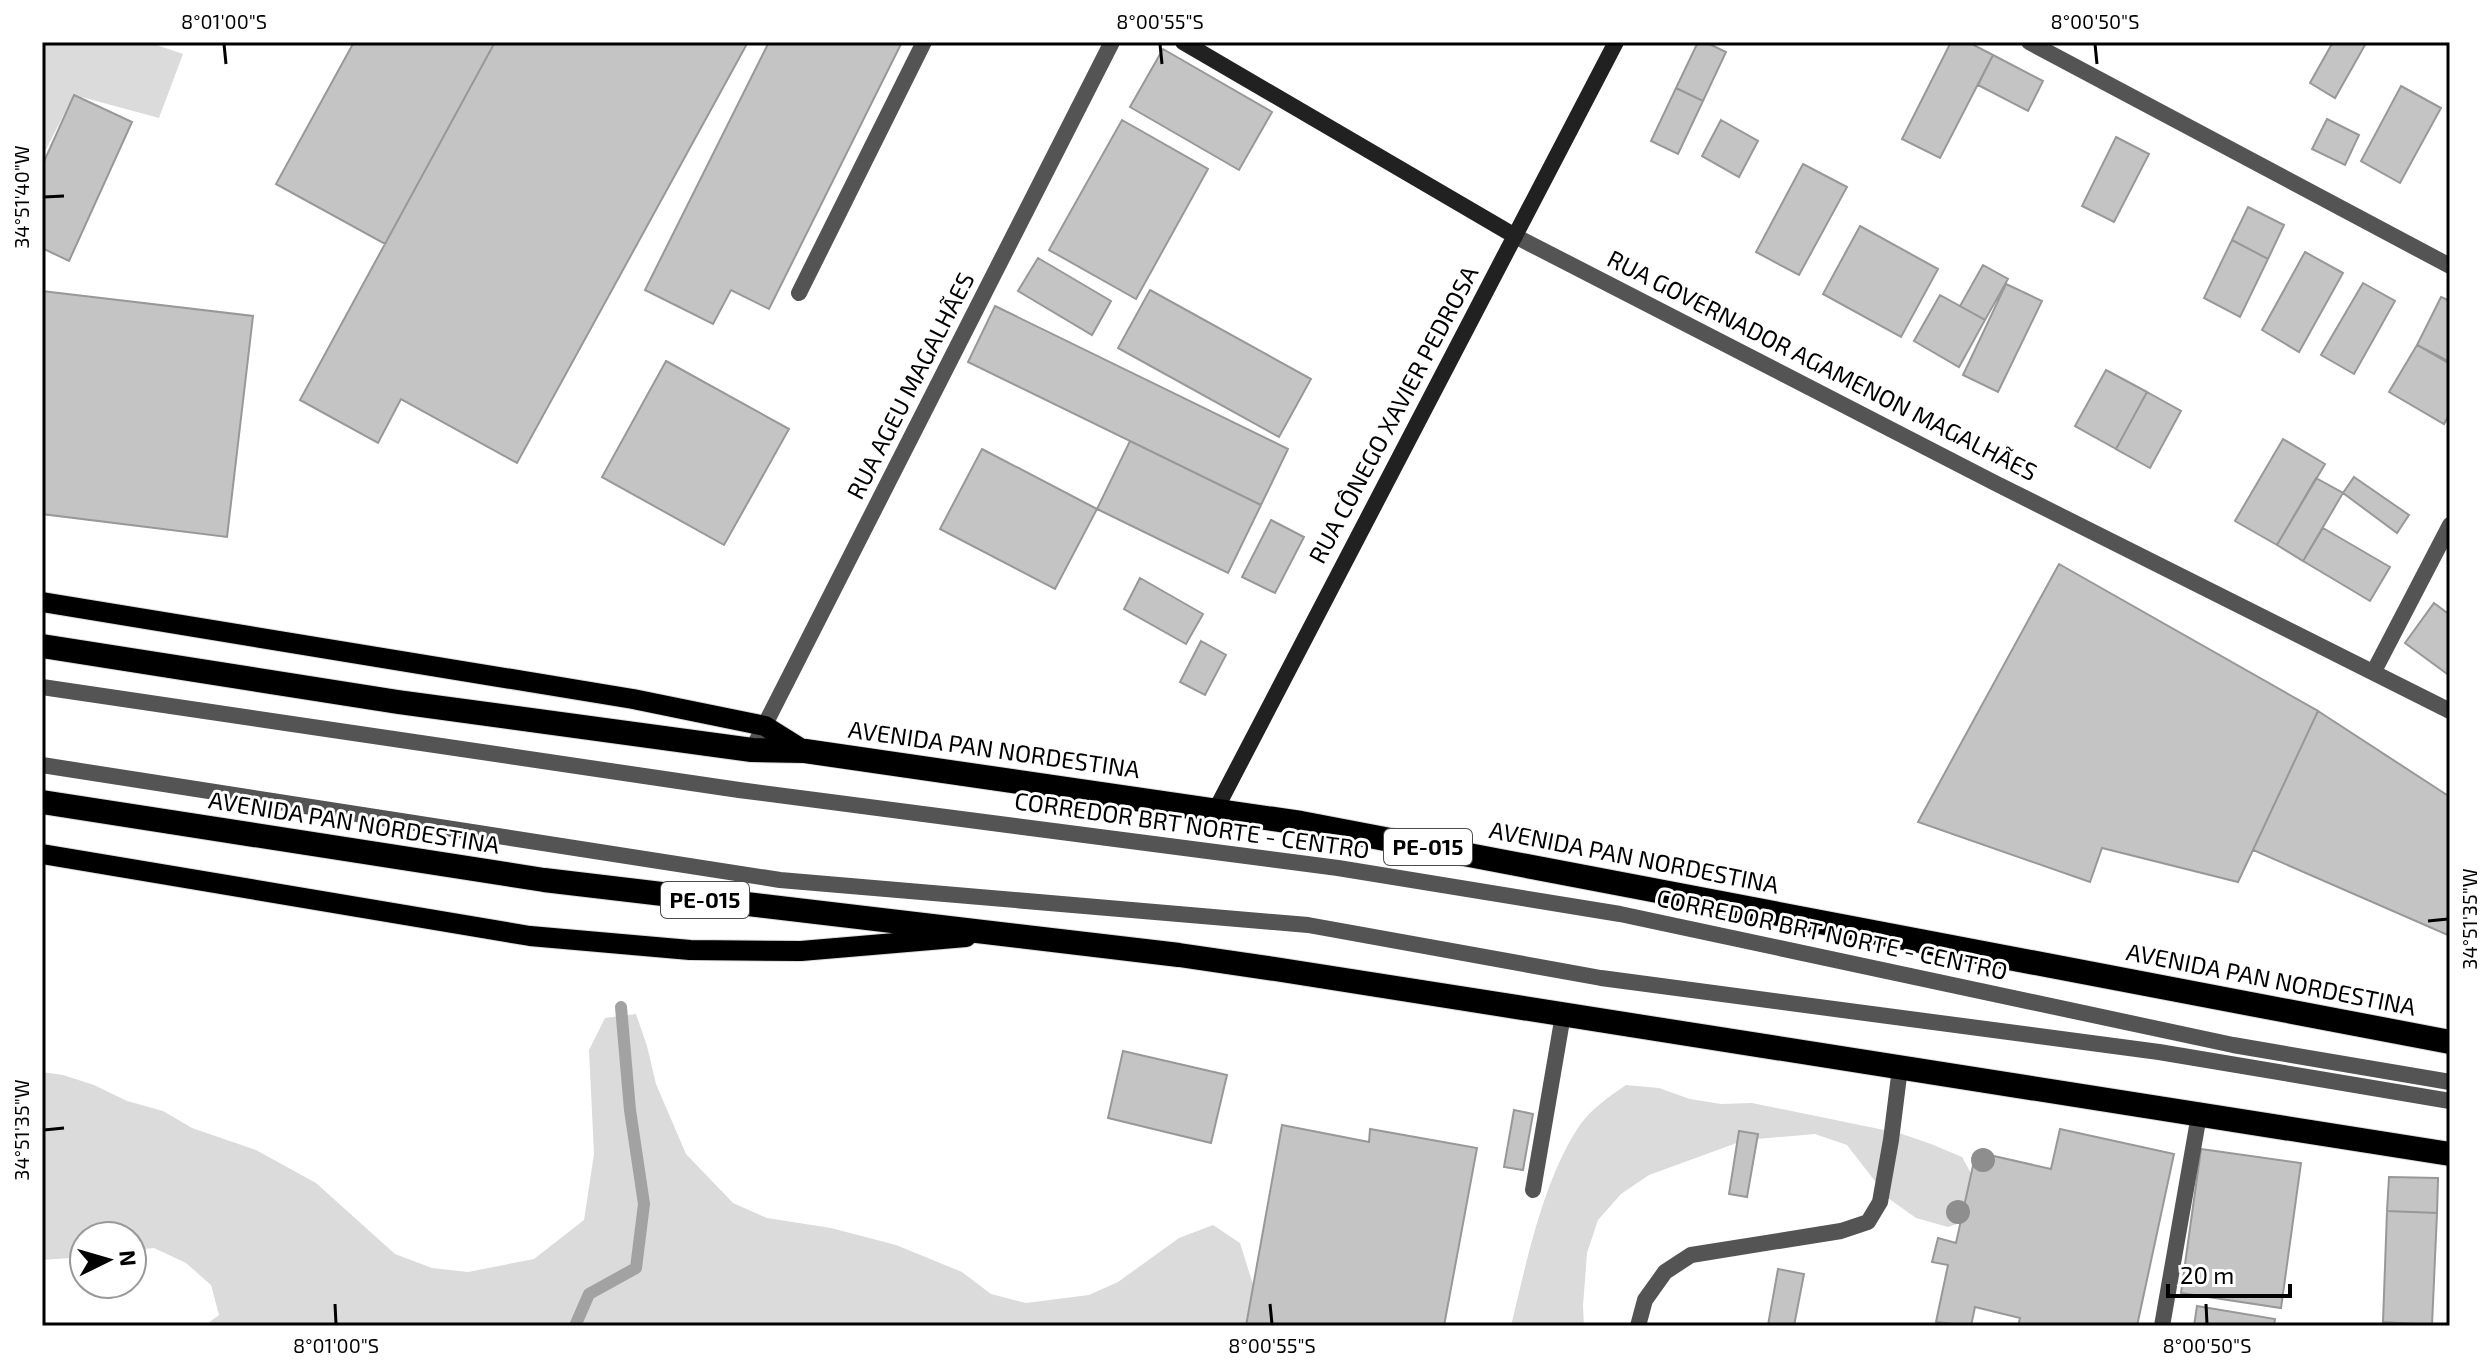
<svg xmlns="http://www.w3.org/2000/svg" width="2492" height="1368" viewBox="0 0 2492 1368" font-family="'Exo 2',sans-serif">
	<rect width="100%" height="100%" fill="#fff"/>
	<path fill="#dbdbdb" d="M42,42H148L183,54L159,118L74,95L42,157Z
		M636,1014L647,1046L656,1084L686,1154L733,1203L767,1218L831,1228L896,1245L962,1272L991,1294L1026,1303L1089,1295L1118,1282L1179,1238L1213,1225L1240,1243L1266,1326H204L219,1315L211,1285L186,1263L154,1248L132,1250V1236H84V1257L42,1260V1072L63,1075L94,1085L127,1101L163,1111L192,1128L256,1150L316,1183L395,1254L432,1268L468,1272L534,1259L584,1220L594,1154L589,1050L605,1018Z
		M1626,1085L1659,1088L1690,1099L1721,1104L1752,1103L1899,1133L1931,1144L1962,1157L1977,1184L1978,1217L1948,1227L1916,1218L1888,1198L1847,1145L1815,1134L1745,1140L1649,1175L1621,1194L1598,1220L1587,1253L1583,1306L1584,1326H1511C1526,1264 1542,1185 1576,1131C1588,1111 1607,1098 1626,1085Z"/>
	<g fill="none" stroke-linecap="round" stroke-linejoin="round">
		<path stroke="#a2a2a2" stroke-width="12" d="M575,1326L589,1294L636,1268L644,1204L630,1110L621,1007"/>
	</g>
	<path fill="#c4c4c4" stroke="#989898" stroke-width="2" d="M354,42H495L385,244L276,184Z
		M495,42H748L517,463L401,399L378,443L300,400Z
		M769,42H902L769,309L731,290L713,324L645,290Z
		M1698,42H1705L1726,52L1703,101L1676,88Z
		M1951,42H1968L1993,55L1940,158L1902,139Z
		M2333,42H2359L2365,45L2335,98L2310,83Z
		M1163,49L1272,112L1239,170L1130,107Z
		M1993,55L2043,81L2028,111L1978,85Z
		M2401,86L2441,108L2400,183L2361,161Z
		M1676,88L1703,101L1678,154L1651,141Z
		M74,95L132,122L69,261L42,248V166Z
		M2327,119L2359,135L2345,165L2312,149Z
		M1122,120L1208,169L1136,299L1049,250Z
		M1721,120L1758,141L1739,177L1702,156Z
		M2116,137L2149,154L2114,222L2082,206Z
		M1803,164L1847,187L1799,275L1756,252Z
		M2248,207L2284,225L2268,259L2232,240Z
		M1860,226L1938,269L1901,337L1823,294Z
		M2232,240L2268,259L2240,317L2204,298Z
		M2305,252L2343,273L2299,352L2262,330Z
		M1038,258L1111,301L1092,335L1018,291Z
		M1983,265L2008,279L1985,320L1960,306Z
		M2363,283L2395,301L2354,374L2321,355Z
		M2006,284L2042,301L1998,392L1963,375Z
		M1150,290L1311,379L1279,437L1118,348Z
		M42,291L253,316L227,537L42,514Z
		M1940,295L1985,320L1959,367L1914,341Z
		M2441,297L2450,301V362L2417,345Z
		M995,306L1288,449L1261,505L968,362Z
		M2417,345L2450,364V413L2444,424L2389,392Z
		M666,361L789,429L724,545L602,477Z
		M2106,370L2147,392L2116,449L2075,426Z
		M2147,392L2181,411L2150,468L2116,449Z
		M2283,439L2325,464L2277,545L2235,521Z
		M1130,441L1261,505L1228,573L1097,509Z
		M982,449L1097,509L1055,589L940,529Z
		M2354,477L2409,515L2397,533L2343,493Z
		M2316,478L2343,493L2303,561L2277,545Z
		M1271,520L1304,537L1275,593L1242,577Z
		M2323,528L2390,567L2370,601L2303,561Z
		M2059,564L2318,711L2238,882L2102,848L2090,882L1918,822Z
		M1140,578L1203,614L1186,644L1124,609Z
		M2434,603L2450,615V676L2405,643Z
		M1201,641L1226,655L1205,695L1180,682Z
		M2318,711L2450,797V936L2253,850Z
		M1123,1051L1227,1075L1211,1143L1108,1118Z
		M1514,1110L1533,1114L1523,1170L1504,1167Z
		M1282,1125L1369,1142L1370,1129L1477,1148L1444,1326H1246Z
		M2060,1129L2174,1154L2137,1326H2018L2020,1318L1975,1307L1971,1326L1936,1322L1948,1265L1932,1262L1938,1238L1956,1243L1976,1152L2051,1169Z
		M1739,1131L1758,1134L1747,1197L1729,1194Z
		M2201,1149L2301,1163L2281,1308L2181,1293Z
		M2389,1177L2438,1178L2437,1213L2387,1211Z
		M2387,1211L2437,1213L2432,1325L2383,1322Z
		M1778,1269L1804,1274L1794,1326L1768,1325Z
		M2197,1306L2275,1319L2274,1326H2194Z"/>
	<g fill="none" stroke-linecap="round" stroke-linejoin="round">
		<defs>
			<path id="primary" d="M42,602L633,699L765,726L805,751
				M42,854L530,936L690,950L801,951L966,937"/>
			<path id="highway" d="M42,646L398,702L752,750L805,751L1301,823L2450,1042
				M42,802L544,880L1179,955L1275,969L2450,1154"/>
		</defs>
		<use href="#primary" stroke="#dbdbdb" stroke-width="22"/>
		<use href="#highway" stroke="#dbdbdb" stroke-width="26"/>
		<path stroke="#545454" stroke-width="16" d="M799,293L924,42
			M42,687L739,790L1338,868L1620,914L2233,1045L2450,1082
			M42,765L780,880L1308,925L1601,978L2159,1052L2450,1101
			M1533,1190L1563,1015
			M1638,1326L1645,1300L1665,1272L1691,1255L1841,1231L1868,1222L1880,1202L1891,1140L1900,1068
			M2162,1326L2199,1115"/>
		<path stroke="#545454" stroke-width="16" d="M2029,42L2450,266
			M1515,236L1995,483L2450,711
			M2374,671L2450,525
			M752,750L1112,42"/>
		<path stroke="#212121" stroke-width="16" d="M1183,42L1515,236
			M1215,811L1616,42"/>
		<use href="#primary" stroke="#000" stroke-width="20"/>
		<use href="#highway" stroke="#000" stroke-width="24"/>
	</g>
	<g fill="#8e8e8e">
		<circle cx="1983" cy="1160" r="12"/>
		<circle cx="1958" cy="1212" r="12"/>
	</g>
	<path fill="none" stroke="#000" stroke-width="3" d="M224,44L226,64M1160,44L1162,64M2095,44L2097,64M44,197L64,196M2428,921L2448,919M44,1130L64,1128M335,1304L336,1324M1270,1304L1272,1324M2206,1304L2207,1324"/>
	<g text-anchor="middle" stroke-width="6" stroke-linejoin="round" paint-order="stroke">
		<g fill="#fff" stroke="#4c4c4c" stroke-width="2">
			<rect x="1384" y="829" width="88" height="36" rx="6"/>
			<rect x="661" y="882" width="88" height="36" rx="6"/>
		</g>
		<g font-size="22" font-weight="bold" fill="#000">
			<text x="1428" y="855">PE-015</text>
			<text x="705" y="908">PE-015</text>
		</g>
		<g font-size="24" fill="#000" stroke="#fff">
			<text transform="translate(1822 366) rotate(27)" y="8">RUA GOVERNADOR AGAMENON MAGALHÃES</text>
			<text transform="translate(911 386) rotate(-63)" y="8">RUA AGEU MAGALHÃES</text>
			<text transform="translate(1394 415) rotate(-62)" y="8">RUA CÔNEGO XAVIER PEDROSA</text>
			<text transform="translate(994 750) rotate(8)" y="8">AVENIDA PAN NORDESTINA</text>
			<text transform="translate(354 823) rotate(9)" y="8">AVENIDA PAN NORDESTINA</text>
			<text transform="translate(1192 826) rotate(8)" y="8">CORREDOR BRT NORTE - CENTRO</text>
			<text transform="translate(1634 858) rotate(11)" y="8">AVENIDA PAN NORDESTINA</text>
			<text transform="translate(1832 935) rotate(12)" y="8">CORREDOR BRT NORTE - CENTRO</text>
			<text transform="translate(2271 980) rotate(11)" y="8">AVENIDA PAN NORDESTINA</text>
		</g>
	</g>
	<rect width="2492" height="1368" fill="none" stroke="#ffffff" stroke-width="88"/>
	<g transform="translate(108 1260) rotate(85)"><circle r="38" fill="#ffffff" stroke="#999999" stroke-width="2"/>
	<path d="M0-6L14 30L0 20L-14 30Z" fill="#000000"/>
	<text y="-12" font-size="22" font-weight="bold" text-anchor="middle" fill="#000000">N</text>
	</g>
	<path d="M2168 1284v12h122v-12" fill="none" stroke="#000000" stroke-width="4"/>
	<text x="2180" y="1284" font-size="24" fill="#000000" stroke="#ffffff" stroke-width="6" paint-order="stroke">20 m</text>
	<rect x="44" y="44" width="2404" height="1280" fill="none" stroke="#000" stroke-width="3"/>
	<g font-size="20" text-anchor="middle" fill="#000">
		<text x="224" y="29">8°01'00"S</text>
		<text x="1160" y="29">8°00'55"S</text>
		<text x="2095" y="29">8°00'50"S</text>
		<text transform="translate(22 197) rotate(-90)" y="7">34°51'40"W</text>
		<text transform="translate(2470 919) rotate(-90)" y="7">34°51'35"W</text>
		<text transform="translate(22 1130) rotate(-90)" y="7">34°51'35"W</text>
		<text x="336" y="1353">8°01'00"S</text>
		<text x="1272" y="1353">8°00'55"S</text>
		<text x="2207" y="1353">8°00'50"S</text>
	</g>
</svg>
